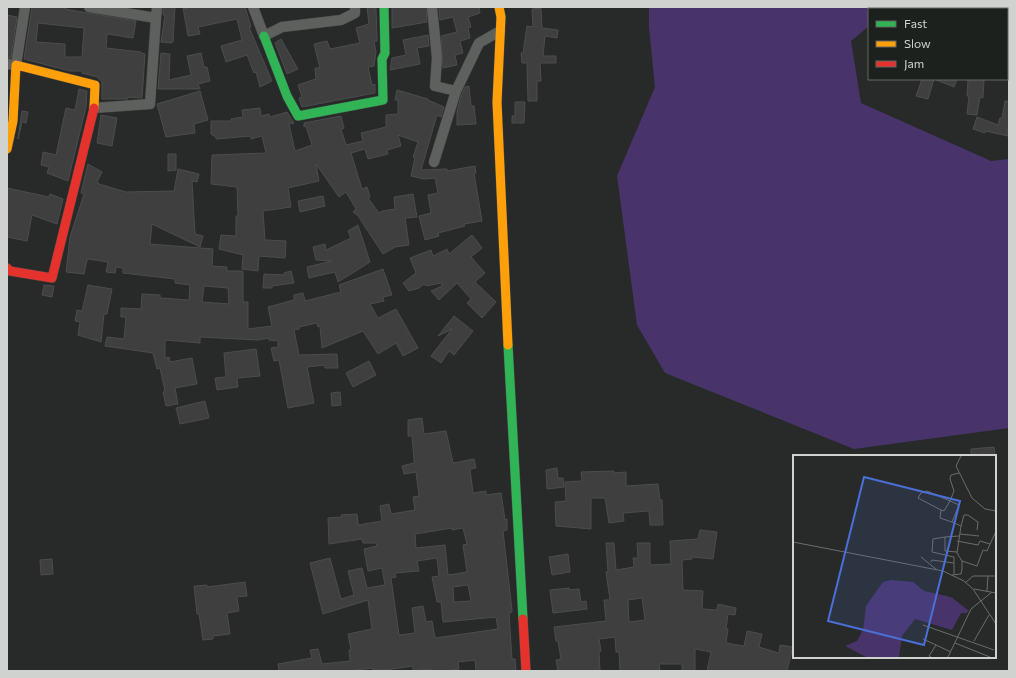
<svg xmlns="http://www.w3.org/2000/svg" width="1016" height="678" viewBox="0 0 1016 678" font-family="Commissioner,sans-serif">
	<rect width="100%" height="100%" fill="#272a28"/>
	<path fill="#48346a" d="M649,7H872V9H869V26L851,41L861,103L991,161L1009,159V428L854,449L665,373L637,325L617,176L655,87L649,27Z"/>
	<path fill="#3e3f3e" stroke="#4b4d4c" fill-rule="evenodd" d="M32,7H66L65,9L136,21L133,38L107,34L106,48L141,52V53L145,54L142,98L128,97V99H102V82L97,77L82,73V71H70L24,59ZM38,23L84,28L82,57H65V44L36,42Z
		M163,7H175L173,42L170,43L161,42L165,15H163Z
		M187,7H245L251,27H249L272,81L260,87L256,72L254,73L247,55L226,62L221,46L242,40L237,19L198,27L200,34L188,36L183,8L187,9Z
		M367,7H376L377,41H374L376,52L374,66L368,67L372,85L375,84V93L302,107L299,98L302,97L298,85L316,79L315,68H320L314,44L327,41L330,49L360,43L356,28L369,24Z
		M392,7H426L427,22L392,28Z
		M439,7H479L480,13L468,17L471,27L468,28L470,38L460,41L463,53L455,55L457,65L443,68L441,36L457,32L453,17L440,20Z
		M541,8L542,28L558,30L557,38L545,36L543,56H556V63H540L541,81H537V101H528L527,63H522L521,53H523L527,26L533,27L532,9Z
		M7,15L17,17L11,58H7Z
		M428,35L429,46L417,48L420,64L390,70L392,58L406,55L403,40Z
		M281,39L298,69L287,74L275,43Z
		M161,53L170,54L169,80L191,75L187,56L201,53L204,67H207L210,81L198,84L200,89H158Z
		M922,79H957L954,87L934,79L928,99L916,96Z
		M968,79H984L983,98L980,97L977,115L967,114L969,96H967Z
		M469,86L471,106H474L476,124L457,125V111L461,96L465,87Z
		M79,89L87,91L86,107L68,181L47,173L49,167L41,165L43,152L56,155L66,108L75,110Z
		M397,90L428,99V100L444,107L441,117L437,115L421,170L447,169V171L475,166L476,173H474L482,221L464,224L465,226L438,233L439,236L425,240L419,216L431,213L428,195L438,193L435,178L424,179L411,176L415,157H413L418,142L398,135L401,146L387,150L388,154L368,159L365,149L351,153L362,189L367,187L370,197L368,198L379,213L382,211L395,209L394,197L413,194L417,217L405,218L409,245L395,247L383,254L358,216L353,212L356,209L346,192L339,197L316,164L319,181L288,188L291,207L263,211L265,240L286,241L285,258L259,256L258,271L242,269L243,255L219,249L221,235L236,236V216H238L237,187L211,184L212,155L266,153L262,136L251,139V136L216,139V137L211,134V121H232L231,119L243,117L242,110L260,108L261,116L269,114L270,117L287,112L294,123L289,124L295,151L312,145L306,126L304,127V123L341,116L344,128L341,129L346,145L363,141L361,133L386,127V115L398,114V100H395Z
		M200,91L208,120L194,124L195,133L166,137L157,104Z
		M1005,101H1009L1008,136L985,131V133L973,129L977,117L998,125L1000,118H1002Z
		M515,102H525L524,123H512V116H515Z
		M22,111L28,112L26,123L22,122L18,139Z
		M101,115L117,118L112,146L97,143Z
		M168,154H176V170L168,171Z
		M88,164L102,172L97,182L99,184L126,192L174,191L178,169L199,174L197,182L192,181L195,234L203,236L200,247L152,224L150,244L213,249L212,266L227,267V271H243V302H248V329L272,326L268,307L294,300V295L303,293L305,301L341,292L339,285L383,269L392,295L383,297L384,301L370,304L378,318L396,309L418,348L403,356L396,343L378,354L363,331L322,348L320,326L318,327L317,323L299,327V329L294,330L299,355L337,354L338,368H325V365L307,367L314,403L288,408L279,360L274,361L271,348L278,347V341L269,340V338L258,340L200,337V343L165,340V358L169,357L170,362L192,358L197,384L175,388L178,404L166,406L163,392L165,391L160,368L157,369L153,353L105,346L107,337L124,339L126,317H121V308L141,309L142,294L160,295V298L189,300L190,285L175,283V279L123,273V268L116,267L115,273L106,272L108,262L88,259L87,260L84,274L66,272L70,237L84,194L81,193ZM204,286L228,288L229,304L202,302Z
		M7,188L49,197L50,194L63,199L57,224L32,215L27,241L7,237Z
		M323,196L325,206L300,212L298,201Z
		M358,225L370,262L338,282L335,272L309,278L307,267L332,261L316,260L313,247L325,244L326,250L351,238L348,231Z
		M472,235L482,248L471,257L485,273L475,282L496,302L482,318L467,303L471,299L457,283L439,300L431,291L442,286L441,283L426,286L424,284L419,288L409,291L403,283L416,273L410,258L431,250L433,256L447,249L449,254Z
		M291,271L294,283L272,286V288H263L264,274L285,275L284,273Z
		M44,285L54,286L52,297L42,295Z
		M88,285L112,289L107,314H104L101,342L78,335L80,322L75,321L77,310L82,311Z
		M454,316L473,331L454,355L449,351L441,363L431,356L452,329L438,336Z
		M256,349L260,376L237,378L238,387L217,390L215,378L226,377L224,353Z
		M369,361L376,375L353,387L346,373Z
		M340,392L341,405L332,406L331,393Z
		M205,401L209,418L180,424L176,408Z
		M422,418L424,434L446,431L453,463L474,459L476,468L470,469L473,493L486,491V495L501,493L505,520L507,519V530L503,531L512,610V612L509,613L512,659H515L516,671H476L475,660L458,662L459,669L444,671H431V669L413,671V666L385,670H373V668L347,671H279L278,664L312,658L310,650L318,649L322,664L350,661L349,650H351L348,634L372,629L368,600L323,614L310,563L330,558L341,599L354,595L348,571L362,568L367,588L385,585L382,568L368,571L364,549L377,546L376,543H363L362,539L329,544L328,518L342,517L341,515L357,514L358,525L382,521L380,506L389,504L391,514L415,510L413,497L419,496L416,472L404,474L402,466L414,463V460L412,436H408V420ZM452,528V530L463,528L467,544L463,545L467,572L448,575L445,545L416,548L415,534ZM437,558L439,576L432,577L437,602H441L443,622L496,617L498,629L435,638L432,621L426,622L423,606L412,608L415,633L399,635L391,578L396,577L395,573L419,571L417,561ZM468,585L471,601L454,602L453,587Z
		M994,447L995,456H971V449Z
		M557,468L558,478H563L564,487L547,489L546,470Z
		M614,471V473L626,472V486L658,484L660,500H662L663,525H650L649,511L623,513L624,521L609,523L605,498H591V529L556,526L555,502L566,501L565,482L582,481L581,472Z
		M700,530L717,532L713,559L692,557V559L682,560L683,590L703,591L702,609L717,610L718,604L736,608L735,615L728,614L726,629H728L726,643L744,646L747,631L762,634L759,647L779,653L780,645L793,647L787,671H707L711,652L695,649V671H682V664H659L660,671H620L619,652H616L615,637L599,639L601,651L599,652L600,671H558L556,660L561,659L558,641H556L554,627L606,621L604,600H610L606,572H608L606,543H614L616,570L634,567L633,558H638L637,543H650V565L671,564L670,541L698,539ZM642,598L645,620L629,622L628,600Z
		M568,554L570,572L552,575L549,557Z
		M52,559L53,574L41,575L40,560Z
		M245,582L247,596L237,597L239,611L227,613L230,634L213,636V639L203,640L199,614H197L194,586L207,585V587Z
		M569,588V590L579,589L581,602L586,601L587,609L553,613L550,590Z"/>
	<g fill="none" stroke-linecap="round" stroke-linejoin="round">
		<defs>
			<path id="street" d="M89,7L156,18L157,7
				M253,7L264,36L282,27L341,20L355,13V7
				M432,7L437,58L435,86L456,91
				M884,9V7
				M980,9V7
				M7,64L16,65L25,7
				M94,108L150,104L156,18
				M434,162L456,91L479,43L500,31"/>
			<path id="fast" d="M264,36L287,96L298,116L383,100L382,59L385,53L384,7
				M508,345L523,619"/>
			<path id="slow" d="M499,7L501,17L497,102L508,345
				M7,149L13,121L16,65L95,85L94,108"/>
			<path id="jam" d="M7,268L10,271L52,278L94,108
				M523,619L526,671"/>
		</defs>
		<use href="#street" stroke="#424543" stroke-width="11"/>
		<use href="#fast" stroke="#424543" stroke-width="10"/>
		<use href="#slow" stroke="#424543" stroke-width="10"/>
		<use href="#jam" stroke="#424543" stroke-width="10"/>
		<use href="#street" stroke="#5e605e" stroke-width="10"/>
		<use href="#fast" stroke="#30b455" stroke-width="9"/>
		<use href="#slow" stroke="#ff9f0a" stroke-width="9"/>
		<use href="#jam" stroke="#e5322d" stroke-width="9"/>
	</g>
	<g transform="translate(793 455)">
		<rect width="203" height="203" fill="#272a28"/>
		<path d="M98,125L120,127L131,136L158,142L175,155L174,158H168L159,175L122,164L109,181L106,202H73L52,191L64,186L70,175L73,151L90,127Z" fill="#48346a"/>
		<path fill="none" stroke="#6b6d6b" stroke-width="1" d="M168,1L163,11L179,43L192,54L203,56M148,55L125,43L128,38L134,36L157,46L151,56L148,55L147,63L159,67M168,71L171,60H175L185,67L184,75M167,79L186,81M152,82L140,84L139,97L161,102V119M164,86L185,90L187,86L197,89M0,87L150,116L171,126L180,134L203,169M164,97L152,96V82L166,81M128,102L144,115M169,106L184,111L190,95L194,96L203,76M138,107L139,105L161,108M159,120L168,119L169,114V106L164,98L168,71L159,67L166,50L157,46L161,36L157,24L158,20L166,18M172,128L180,121H203M181,134L203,138M194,136L195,121M130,170L201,195M130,184L143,190M181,186L196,160M162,188L197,202M138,202L136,201L143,190L158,197M155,202L178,154L199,137"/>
		<path fill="#4a6fd6" fill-opacity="0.15" stroke="#4a6fd6" stroke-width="2" d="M71,22L167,46L131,190L35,166Z"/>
		<rect width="203" height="203" fill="none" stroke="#d0d2d0" stroke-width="2"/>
	</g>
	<rect width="1016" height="678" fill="none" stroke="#d0d2d0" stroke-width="16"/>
	<rect x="868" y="8" width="140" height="72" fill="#1d211e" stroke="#656865"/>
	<rect x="876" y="21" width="20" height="6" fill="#30b455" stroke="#656865"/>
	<text x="904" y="28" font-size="12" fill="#d0d2d0">Fast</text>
	<rect x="876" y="41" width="20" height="6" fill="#ff9f0a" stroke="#656865"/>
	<text x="904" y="48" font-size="12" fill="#d0d2d0">Slow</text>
	<rect x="876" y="61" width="20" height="6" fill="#e5322d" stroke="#656865"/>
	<text x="904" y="68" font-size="12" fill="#d0d2d0">Jam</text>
</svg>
